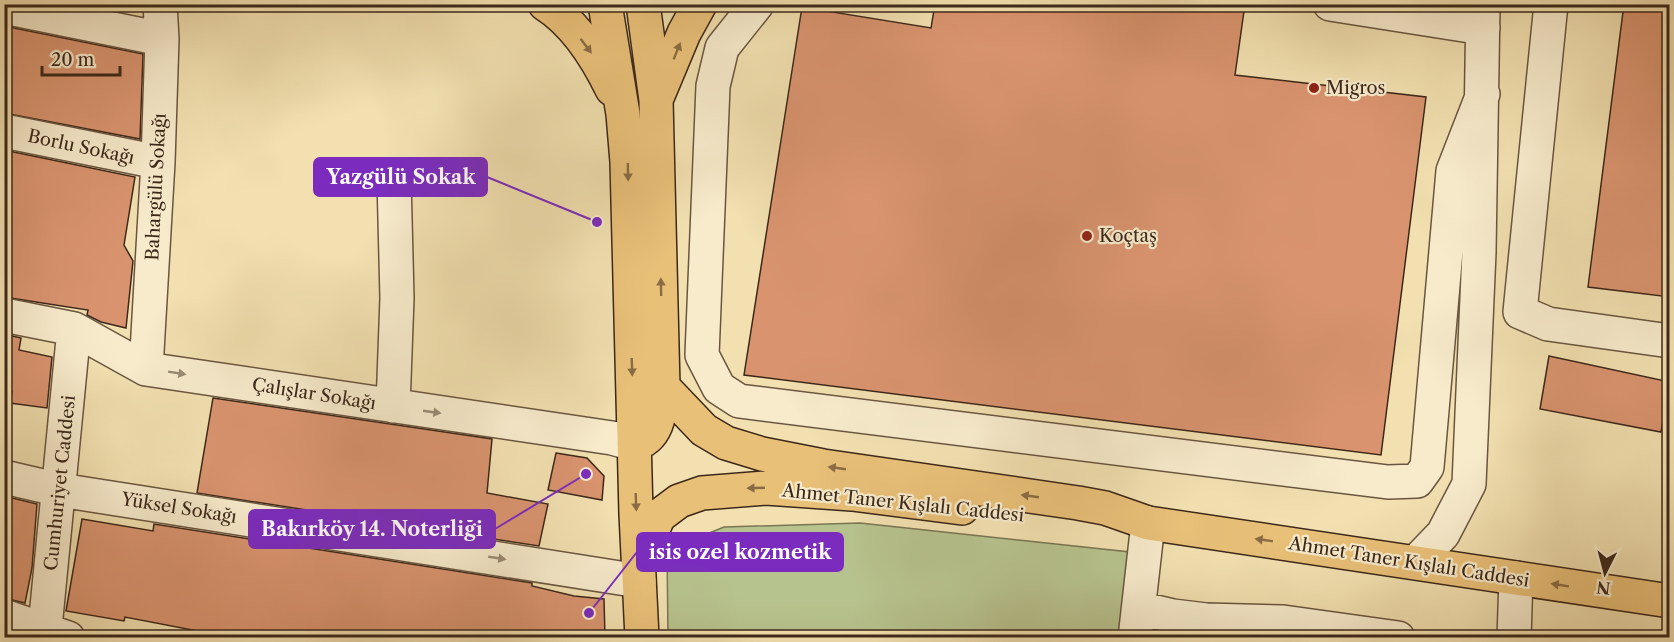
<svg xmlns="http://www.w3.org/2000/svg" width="1674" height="642" viewBox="0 0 1674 642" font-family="'Libre Caslon Text',serif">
	<rect width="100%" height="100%" fill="#f2e0b0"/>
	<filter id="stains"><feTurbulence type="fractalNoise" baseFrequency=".00333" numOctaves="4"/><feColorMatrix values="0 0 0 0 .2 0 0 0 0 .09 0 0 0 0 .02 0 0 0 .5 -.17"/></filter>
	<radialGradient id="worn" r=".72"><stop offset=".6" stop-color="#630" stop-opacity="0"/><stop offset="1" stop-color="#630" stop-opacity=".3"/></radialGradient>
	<path fill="#b7c38e" stroke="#7a7654" stroke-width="1.5" d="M860,523L1130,552L1119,637L668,638L667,550L724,527Z"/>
	<path fill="#d9946f" stroke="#3c281a" stroke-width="1.5" d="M935,4H1245L1235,75L1426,97L1381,455L744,375L802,7L931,28Z
		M1624,4H1670V297L1588,287Z
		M4,26L143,54L140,139L4,113Z
		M4,150L135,177L124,245L133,261L126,328L101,322L87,315L88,310L4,297Z
		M4,334L21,338L19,350L52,357L47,408L10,403L12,391L4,389Z
		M1549,356L1670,382L1661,432L1540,409Z
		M213,398L492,439L487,493L548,504L539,546L197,493Z
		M556,453L587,458L604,476L602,500L548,490Z
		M4,496L37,504L32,568L25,603L4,598Z
		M82,519L153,531L154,524L532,583V586L574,596L604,599L605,638L229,637L125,617L124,621L66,611Z"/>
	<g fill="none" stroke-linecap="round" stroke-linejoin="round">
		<defs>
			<path id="minor" d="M757,4L722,48L713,86L702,355L719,388L739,401L1388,482L1417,481L1427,467L1453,171L1483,94
				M1330,4L1483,28
				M1551,4L1520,312L1548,324L1670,341
				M4,7L162,39
				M4,131L158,162
				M4,315L74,329L146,369L612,438L634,444
				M146,369L158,162L162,39L160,4
				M393,406L397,298L394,179
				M4,477L60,490L639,581
				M1416,562L1443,534L1469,484L1479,252L1483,4
				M1139,608L1173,616L1206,620L1283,622L1398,638
				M4,616L68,638
				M44,638L74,329
				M1135,638L1148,523
				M1514,638L1516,578"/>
			<path id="major" d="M545,4C575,23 597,58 612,89
				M605,4L623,114L627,162L636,514L642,638
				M656,100L684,33L700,4
				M663,387L704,430L726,443L762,454L823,466L1078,503L1105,508L1148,523L1670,601
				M634,444C660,438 660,409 663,387L656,100L643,4
				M645,556L649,538L659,516L679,501L702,493L766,488L852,494L962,508"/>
		</defs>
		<use href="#minor" stroke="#6a5640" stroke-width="36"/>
		<use href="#major" stroke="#3c281a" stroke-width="36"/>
		<use href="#minor" stroke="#f7ebcc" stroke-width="33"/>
		<use href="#major" stroke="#e9c078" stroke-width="33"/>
	</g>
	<defs><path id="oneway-solid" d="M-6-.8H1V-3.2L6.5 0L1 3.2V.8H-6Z" transform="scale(1.5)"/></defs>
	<g fill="#8a6c44">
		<use href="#oneway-solid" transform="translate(586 46) rotate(53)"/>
		<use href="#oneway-solid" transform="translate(677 51) rotate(-68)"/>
		<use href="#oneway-solid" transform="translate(628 172) rotate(89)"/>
		<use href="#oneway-solid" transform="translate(661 287) rotate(-91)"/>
		<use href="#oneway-solid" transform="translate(632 367) rotate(88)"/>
		<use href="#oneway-solid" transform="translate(837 468) rotate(-172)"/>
		<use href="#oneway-solid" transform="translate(756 488) rotate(178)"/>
		<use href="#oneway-solid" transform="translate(1030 496) rotate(-172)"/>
		<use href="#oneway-solid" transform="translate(636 502) rotate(88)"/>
		<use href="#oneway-solid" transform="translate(1264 540) rotate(-172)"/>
		<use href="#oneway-solid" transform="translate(1560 585) rotate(-171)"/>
	</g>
	<g fill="#9a8a73">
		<use href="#oneway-solid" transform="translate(177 373) rotate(9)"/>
		<use href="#oneway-solid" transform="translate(432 412) rotate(8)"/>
		<use href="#oneway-solid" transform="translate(497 558) rotate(9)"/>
	</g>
	<g fill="#8f2418" stroke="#f7ebcc" stroke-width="2">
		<circle cx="1314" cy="88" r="6"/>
		<circle cx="1087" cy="236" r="6"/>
	</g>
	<g text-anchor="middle" stroke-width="4.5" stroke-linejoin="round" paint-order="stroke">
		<g font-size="18" fill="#3c281a" stroke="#f7ebcc" text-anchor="start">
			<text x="1326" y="94">Migros</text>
			<text x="1099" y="242">Koçtaş</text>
		</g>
		<g font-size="18" fill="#3c281a" stroke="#f7ebcc">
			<text transform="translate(81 147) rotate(12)" y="6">Borlu Sokağı</text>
			<text transform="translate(156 187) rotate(-87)" y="6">Bahargülü Sokağı</text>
			<text transform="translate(314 394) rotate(9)" y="6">Çalışlar Sokağı</text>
			<text transform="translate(60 483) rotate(-84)" y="6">Cumhuriyet Caddesi</text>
			<text transform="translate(903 503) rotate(6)" y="6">Ahmet Taner Kışlalı Caddesi</text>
			<text transform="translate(179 508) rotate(9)" y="6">Yüksel Sokağı</text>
			<text transform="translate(1409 562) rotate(9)" y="6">Ahmet Taner Kışlalı Caddesi</text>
		</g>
	</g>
	<path fill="none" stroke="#7b2cbf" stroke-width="2" d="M597 222L487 177M586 474L495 529M589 613L637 552"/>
	<g fill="#7b2cbf" stroke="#f7ebcc" stroke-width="2">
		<circle cx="597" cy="222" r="6"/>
		<circle cx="586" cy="474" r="6"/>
		<circle cx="589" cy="613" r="6"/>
	</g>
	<g fill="#7b2cbf" stroke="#7b2cbf" stroke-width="2">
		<rect x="314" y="158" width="173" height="38" rx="6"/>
		<rect x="249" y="510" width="246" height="38" rx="6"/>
		<rect x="637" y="533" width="206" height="38" rx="6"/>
	</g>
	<g font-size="20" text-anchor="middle" font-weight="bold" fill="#fff">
		<text x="401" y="184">Yazgülü Sokak</text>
		<text x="372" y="536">Bakırköy 14. Noterliği</text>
		<text x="740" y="559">isis ozel kozmetik</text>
	</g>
	<rect width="1674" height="642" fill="none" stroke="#f2e0b0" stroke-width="24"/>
	<rect x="6" y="6" width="1662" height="630" fill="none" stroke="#3c281a" stroke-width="3"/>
	<rect x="12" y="12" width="1650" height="618" fill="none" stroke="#3c281a" stroke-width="1.5"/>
	<g transform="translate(1605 573) rotate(186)" stroke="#f7ebcc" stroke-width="4.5" paint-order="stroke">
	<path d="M0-4.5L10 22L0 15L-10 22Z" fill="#3c281a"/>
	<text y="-9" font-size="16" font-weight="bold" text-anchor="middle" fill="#3c281a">N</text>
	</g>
	<path d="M42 66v9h78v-9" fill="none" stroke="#3c281a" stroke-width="3"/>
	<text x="51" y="66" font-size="18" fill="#3c281a" stroke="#f7ebcc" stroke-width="4.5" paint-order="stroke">20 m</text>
	<rect width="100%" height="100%" filter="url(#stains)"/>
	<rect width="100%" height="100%" fill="url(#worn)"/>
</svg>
